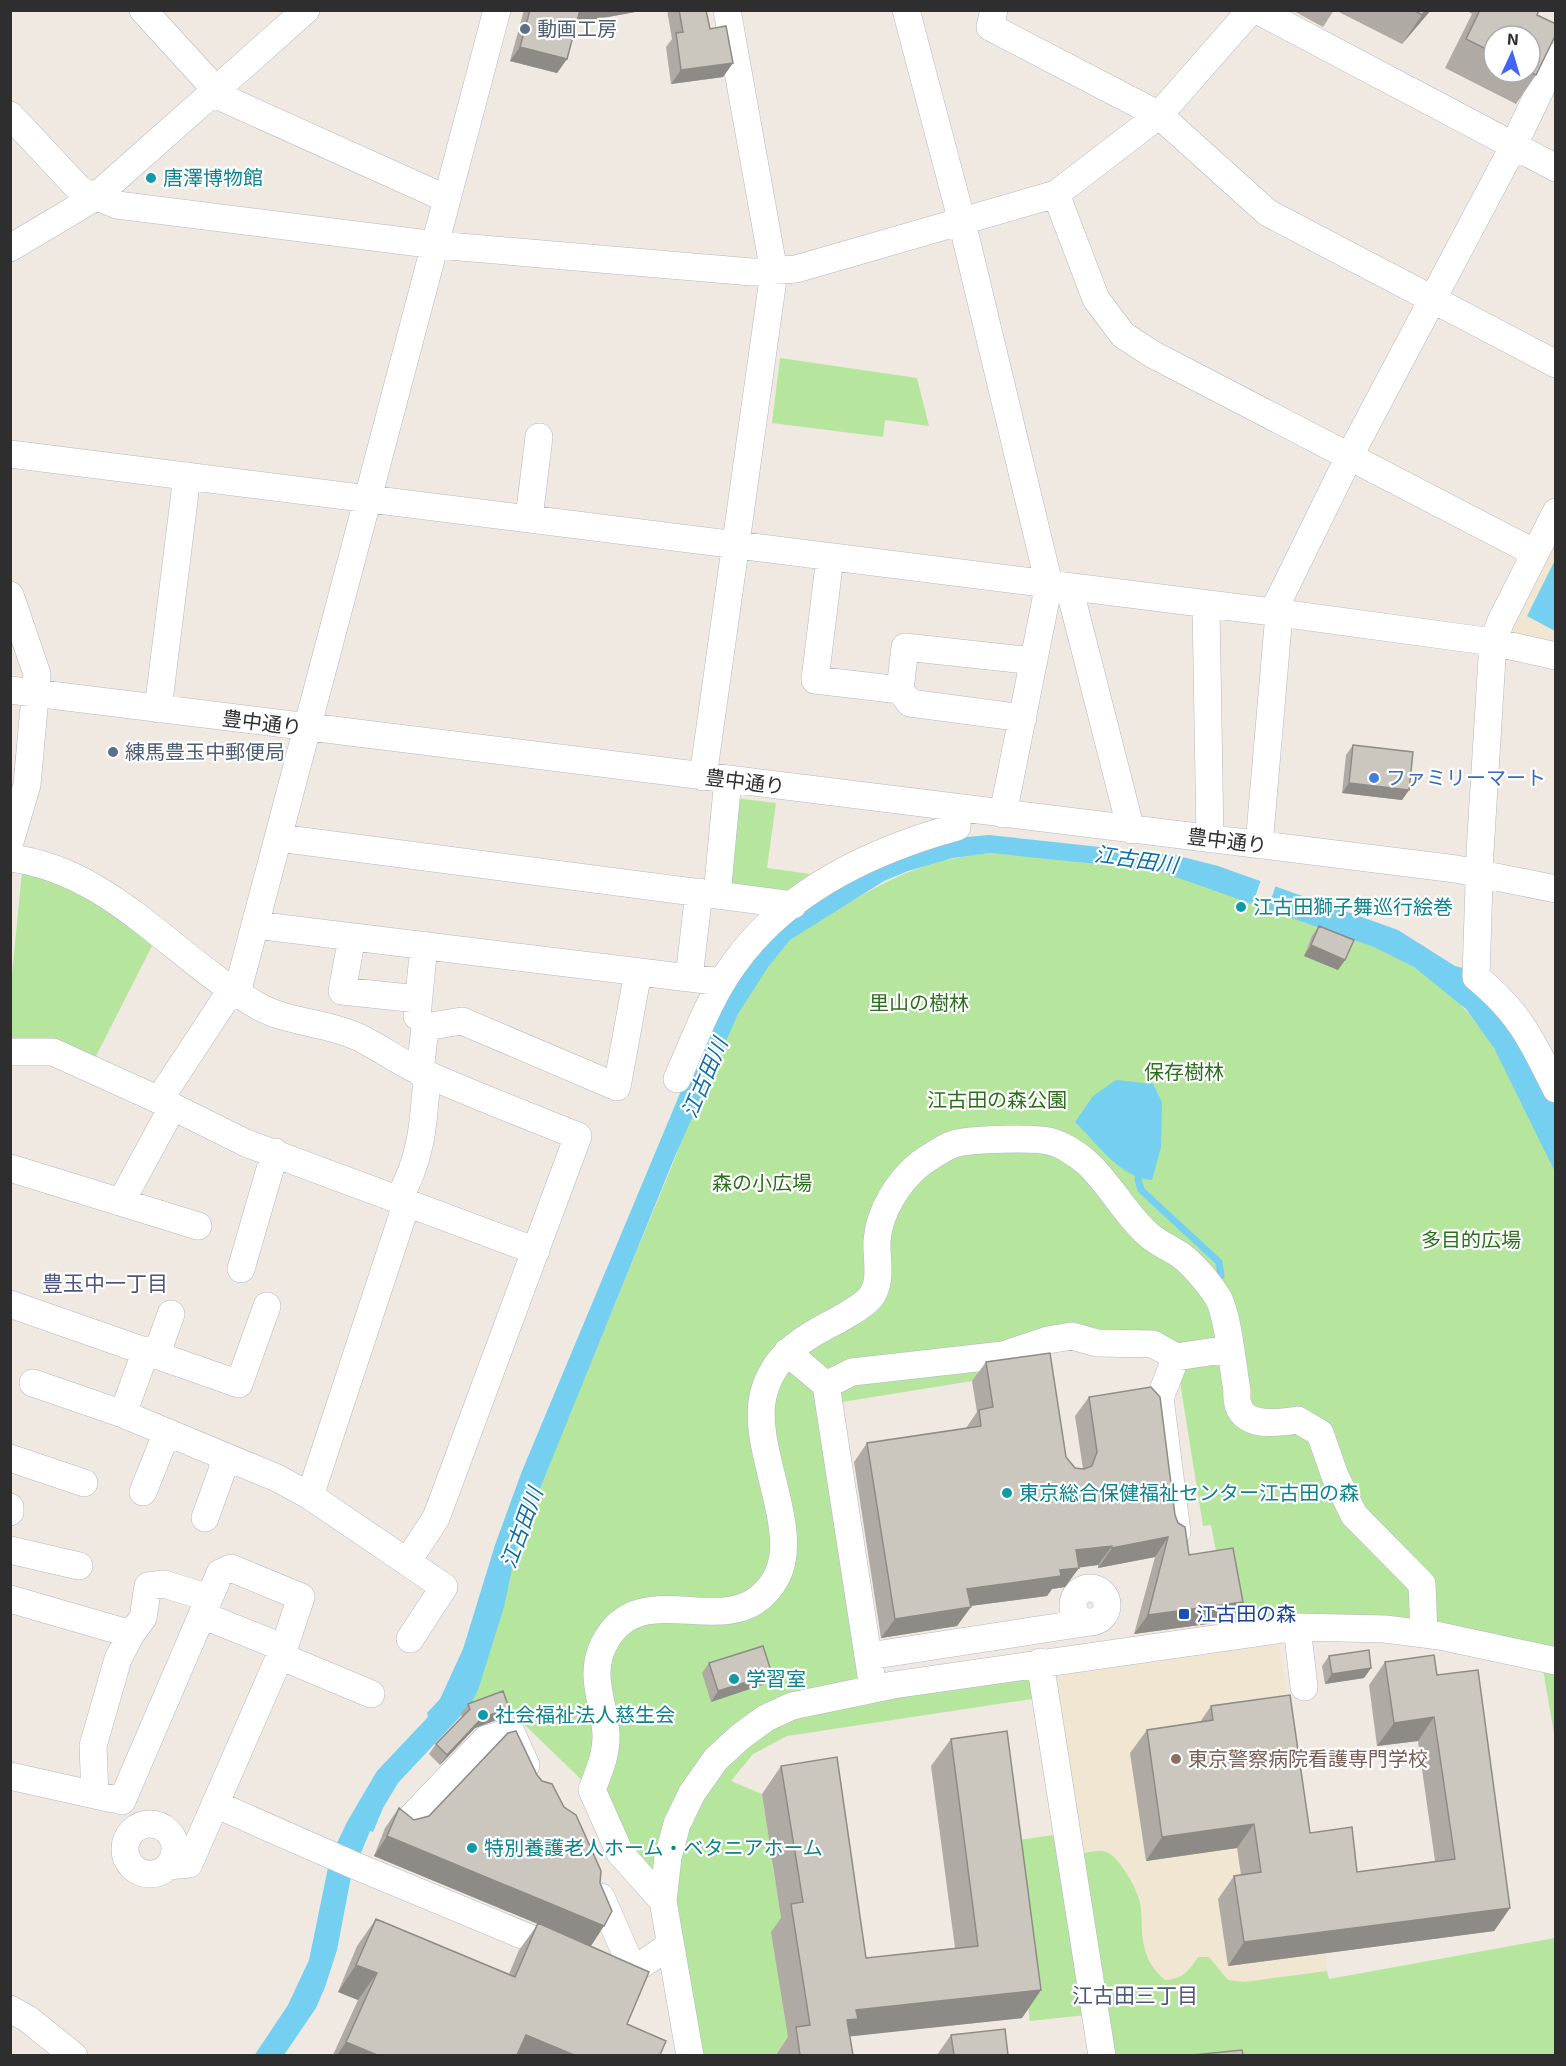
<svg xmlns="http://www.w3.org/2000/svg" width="1566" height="2066" viewBox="0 0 1566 2066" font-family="'Exo 2','Noto Sans JP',sans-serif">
	<rect width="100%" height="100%" fill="#efe9e1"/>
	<path fill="#f0e6d1" d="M1555,539V642L1515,634L1511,625Z
		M1277,1629L1329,1980L1095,2014L1040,1662Z"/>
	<path fill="#b6e59e" d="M780,358L917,378L929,426L885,420L883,437L772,423Z
		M734,798L776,803L767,868L810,874L789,892L726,884Z
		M990,853C1045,858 1104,859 1158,871C1190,877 1222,892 1252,903C1325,928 1409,948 1462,1006C1505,1052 1529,1116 1555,1172V1739L1541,1658L1484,1645L1232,1636L1211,1525L1203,1526L1176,1357L1072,1336L996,1367L972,1381L836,1403L873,1688L1040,1662L1045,1697L787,1736L753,1754L731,1781L762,1794L783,1930L791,2052L776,2056L690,2055L670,1945L591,1789L499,1700L470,1706L517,1545L533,1501C578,1394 622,1286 667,1178C696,1108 735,993 789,941C801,930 818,923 831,914C887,879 923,860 990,853Z
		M22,872L51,876L96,899L152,946L94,1060L11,1039V984Z
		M1067,1833L1070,1856C1080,1855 1093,1850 1103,1851C1118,1853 1137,1889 1140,1902C1143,1920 1140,1936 1146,1953C1150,1965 1156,1972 1165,1980C1183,1979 1188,1972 1198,1957H1209L1228,1980L1244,1982L1327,1971L1329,1979L1555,1938V2055H1102L1095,2014L1030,2021L1006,1842Z"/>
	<path fill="#75cff0" d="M1555,560V631L1527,616Z
		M989,835L1175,855L1218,866L1398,930L1455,966L1463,968L1532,1053L1555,1105V1172L1494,1048L1466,1009L1414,967L1374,947L1156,870L990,853L953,858L908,871L884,881L790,940L768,967L738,1014L673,1161L517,1545L504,1607L478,1690L470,1706L398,1783L383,1808L373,1832L370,1831L351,1877L337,1950L325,1987L316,2008L284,2055L254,2056L288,2005L309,1960L330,1858L347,1822L377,1771L428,1717L427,1713L440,1699L463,1649L495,1545L522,1471L699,1048L747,956L832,887L947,839Z
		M1116,1080L1153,1084L1162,1102L1161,1147L1152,1180C1120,1178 1097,1143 1075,1122L1093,1096Z"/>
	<path fill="#efe9e1" d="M1262,877L1277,882L1267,911L1252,906Z"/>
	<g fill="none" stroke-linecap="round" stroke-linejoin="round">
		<path stroke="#75cff0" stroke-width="7" d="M1138,1179L1141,1190L1219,1262L1221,1276"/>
		<defs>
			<path id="minor" d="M143,10L217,91
				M906,10L962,222L1049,584L1003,814
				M994,10L990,27L1159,115L1268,213L1556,364
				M1257,10L1556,168
				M214,94L447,199
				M10,115L80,190L117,205L436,245L752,272L796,269L1056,194L1159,115L1251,10
				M1056,194L1096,299L1123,335L1152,354L1535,553
				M10,248L94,198L306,10
				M10,454L1273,612L1493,642L1556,656
				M1556,512L1501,621L1493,642L1480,852L1476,977C1519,1012 1532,1040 1556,1089
				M529,518L539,437
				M830,557L815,680L900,690L910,703L1023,718
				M1069,587L1131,830
				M10,595L37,674L27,785L10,842
				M1206,605L1210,839
				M1273,612L1349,457L1510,153L1556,57
				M10,690L1456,869L1556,889
				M900,690L905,647L1034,661
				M158,709L187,476
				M703,777L774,272L727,10
				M279,838L793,905
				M1259,845L1279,614
				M10,858C111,870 174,959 258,1006C288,1023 326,1022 358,1037C380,1047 399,1063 422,1072C473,1095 526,1115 578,1136L436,1518L407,1562
				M717,895L728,779
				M255,925L722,982
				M352,937L342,991L418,999
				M689,978L699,892
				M237,993L497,10
				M417,1016L424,945
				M10,1052H53L159,1100L246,1143L536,1251
				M420,1072L425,1027L462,1021L617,1087L638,972
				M677,1079C694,1041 709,998 734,964C786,891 873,850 957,827L958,809
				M159,1100L232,989
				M10,1168L198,1226
				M398,1199C422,1160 424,1119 427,1075
				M121,1202L172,1108
				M241,1269L275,1152
				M10,1304L239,1384L267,1306
				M146,1350L123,1414L277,1478L310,1496L444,1587L410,1639
				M787,1352L826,1385
				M157,1353L171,1314
				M1176,1357L1160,1398L1177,1532
				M33,1383L123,1414
				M10,1458L84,1483
				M143,1492L167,1432
				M310,1496L407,1202
				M10,1507V1512
				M205,1518L227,1457
				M10,1550L79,1566
				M1073 1605a17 17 0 1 1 34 0a17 17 0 1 1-34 0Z
				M10,1599L131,1634
				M202,1615L284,1648L280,1656L371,1694
				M1297,1627L1304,1687
				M869,1656L1090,1622
				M1040,1662L1102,2056
				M873,1688L826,1385L852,1372L1003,1355L1048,1340L1072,1336L1097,1343L1153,1344L1176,1357L1229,1349
				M10,1776L113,1799
				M95,1794L93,1746L118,1659L131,1634L143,1618L148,1586L164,1584L209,1598
				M122,1801L220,1573L231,1568L301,1597L284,1648
				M215,1804L356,1866L561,1951
				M125 1849a25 25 0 1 1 50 0a25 25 0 1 1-50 0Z
				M404,1825L486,1739L511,1732L526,1765
				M168,1866L189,1864L280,1656
				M601,1897L633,1970
				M663,1901L620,1853L592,1790C599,1771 607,1754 606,1733C604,1702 588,1675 604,1644C642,1568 737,1653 777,1576C801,1529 751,1448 763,1396C772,1356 804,1337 838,1320C848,1314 862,1307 870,1298C883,1282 876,1259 877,1241C879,1212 898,1181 921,1163C930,1157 944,1147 954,1144C969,1139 1037,1137 1052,1142C1063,1145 1077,1154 1086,1162C1110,1183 1125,1215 1150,1236C1159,1244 1173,1249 1183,1257C1194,1266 1209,1283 1217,1296C1228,1312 1233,1369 1237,1391C1234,1429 1273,1424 1298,1420L1320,1433L1335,1476L1354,1515L1422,1584L1424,1634
				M605,1969C630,1979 649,1959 670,1945
				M10,2009L28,2019L74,2056
				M690,2056L663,1901L668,1857L677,1824L692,1793L716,1759L740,1737L766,1718L792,1706L893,1685L1297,1627L1385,1629L1440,1636L1556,1661"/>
		</defs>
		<use href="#minor" stroke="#b4b7c1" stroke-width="28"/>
		<use href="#minor" stroke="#fff" stroke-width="27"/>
	</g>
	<path fill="#afaba4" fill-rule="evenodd" d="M524,10H646L576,23L567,59L557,73L510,61Z
		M667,10H706L710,29L733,63L723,77L671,84L666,47L672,39Z
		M1292,10H1334L1323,27Z
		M1335,10H1431L1402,44Z
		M1466,10H1539L1537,15L1536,75L1516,104L1445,68L1472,14ZM1494,36L1530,72H1494Z
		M1353,745L1409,790L1402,800L1342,793L1346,755Z
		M1319,926L1345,960L1338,970L1304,956L1312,936Z
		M986,1362L1075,1468L1083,1469L1075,1416L1089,1397L1175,1515L1189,1555L1229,1621L1134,1634L1155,1557L1098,1568V1565L1079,1567L1065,1587L1052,1589L1047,1596L971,1606L957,1626L881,1638L854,1462L867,1443L966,1428L977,1412L972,1381Z
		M1329,1656L1371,1668L1364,1678L1325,1684L1322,1666Z
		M1385,1662L1437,1675L1510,1908L1494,1931L1228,1966L1218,1899L1234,1876L1241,1875L1237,1848L1146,1861L1130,1753L1147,1730L1200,1722L1211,1706L1310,1833L1357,1872L1435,1861L1418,1741L1377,1746L1369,1685Z
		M709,1663L772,1674L765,1684L711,1702L702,1673Z
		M468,1704L509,1708L502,1718L475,1728L440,1765L429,1754L436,1744L462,1717L461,1714Z
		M951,1739L1041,1990L1022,2018L850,2036L853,2055H776L788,2037L771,1932L781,1918L762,1794L781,1766L866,1958L955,1948L931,1766Z
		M399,1808L414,1820L591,1946L560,1933L627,2024L660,2055H333L358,2000L338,1992L357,1946L376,1919L509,1974L519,1950L538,1924L374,1856L385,1828Z
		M951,2035L1008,2055H937Z"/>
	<path fill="#8e8b86" d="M580,10H646L570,24Z
		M1426,10H1431L1402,44L1422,15Z
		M520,47L567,59L557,73L510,61Z
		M733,63L723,77L671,84L681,70Z
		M1349,783L1409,790L1402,800L1342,793Z
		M1311,945L1345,960L1338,970L1304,956Z
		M1168,1537L1155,1557L1098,1568L1112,1548Z
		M1112,1546L1098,1565L1062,1570L1076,1550Z
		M1079,1568L1065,1587L1052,1589L1047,1596L954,1608L967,1589L1060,1570Z
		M1243,1602L1229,1621L1134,1634L1148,1615Z
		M971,1607L957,1626L881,1638L895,1619Z
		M1371,1668L1364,1678L1325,1684L1332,1674Z
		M772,1674L765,1684L711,1702L718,1691Z
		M509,1708L502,1718L475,1728L440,1765L447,1755L482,1718Z
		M1434,1717L1418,1741L1377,1746L1394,1723Z
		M1254,1824L1237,1848L1146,1861L1162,1837Z
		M387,1836L604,1926L591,1946L374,1856Z
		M1510,1908L1494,1931L1228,1966L1244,1942Z
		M356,1965L377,1973L358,2000L338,1992Z
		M1041,1990L1022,2018L845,2037L847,2020L856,2010Z
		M526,2035L574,2055H511Z
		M346,2042L377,2055H337Z"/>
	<path fill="#cbc7bf" stroke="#8e8b86" stroke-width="1.5" d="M530,10H580L567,59L520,47Z
		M679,10H706L710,29L726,26L733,63L681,70L676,33L683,32Z
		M1413,10H1426L1422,15Z
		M1480,10H1539L1537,15L1556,24V34L1536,75L1530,72V36H1494V53L1466,39Z
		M1353,745L1413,752L1409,790L1349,783Z
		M1319,926L1354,940L1345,960L1311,945Z
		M1050,1353L1066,1457L1075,1468L1084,1469L1092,1466L1097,1452L1089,1397L1151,1387L1160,1397L1175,1515L1178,1523L1185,1527L1189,1555L1233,1548L1243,1602L1148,1615L1168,1537L1112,1548V1546L1076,1550L1079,1568L1060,1570L1061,1576L967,1589L971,1607L895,1619L867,1443L981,1426L979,1410L993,1407L986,1362Z
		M763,1646L772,1674L718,1691L709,1663Z
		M1369,1650L1371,1668L1332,1674L1329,1656Z
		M1434,1655L1437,1675L1478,1670L1510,1908L1244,1942L1234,1876L1261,1872L1254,1824L1162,1837L1147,1730L1213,1720L1211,1706L1290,1695L1310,1833L1352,1827L1357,1872L1455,1859L1434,1717L1394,1723L1385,1662Z
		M503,1691L509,1708L482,1718L447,1755L436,1744L470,1709L468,1704Z
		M516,1731L537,1775L542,1781L552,1784L564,1807L576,1815L601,1871L600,1883L612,1911L604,1926L387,1836L399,1808L414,1820L429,1816L508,1733Z
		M1007,1731L1041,1990L856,2010L858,2019L847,2020L853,2055H800L796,2027L810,2025L791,1904L803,1902L781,1766L837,1757L866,1958L978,1946L951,1739Z
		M376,1919L515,1977L538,1923L649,1972L627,2024L666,2041L660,2055H574L526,2035L517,2055H377L346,2042L377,1973L356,1965Z
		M1005,2029L1008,2055H954L951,2035Z
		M1242,2050L1243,2055H1193Z"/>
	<g fill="#5c6f8a" stroke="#fff" stroke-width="2">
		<circle cx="525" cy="29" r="6"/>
		<circle cx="113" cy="752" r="6"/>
	</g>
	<g fill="#0f9aa8" stroke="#fff" stroke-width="2">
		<circle cx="151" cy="178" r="6"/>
		<circle cx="1241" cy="907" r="6"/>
		<circle cx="1007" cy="1493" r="6"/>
		<circle cx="734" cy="1679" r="6"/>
		<circle cx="483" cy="1715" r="6"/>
		<circle cx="472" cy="1848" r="6"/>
	</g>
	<circle fill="#3f7fe0" stroke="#fff" stroke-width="2" cx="1374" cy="778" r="6"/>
	<rect fill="#1a4fb4" stroke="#fff" stroke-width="2" x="1178" y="1608" width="12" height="12" rx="3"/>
	<circle fill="#8d6e63" stroke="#fff" stroke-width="2" cx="1176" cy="1759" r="6"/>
	<g text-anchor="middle" stroke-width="4.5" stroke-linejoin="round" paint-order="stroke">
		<g font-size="20" fill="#4e5e75" stroke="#fff" text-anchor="start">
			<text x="537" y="36">動画工房</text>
			<text x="125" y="759">練馬豊玉中郵便局</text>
		</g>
		<g font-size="20" fill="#0d838f" stroke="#fff" text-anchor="start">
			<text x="163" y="185">唐澤博物館</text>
			<text x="1253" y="914">江古田獅子舞巡行絵巻</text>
			<text x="1019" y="1500">東京総合保健福祉センター江古田の森</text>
			<text x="746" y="1686">学習室</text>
			<text x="495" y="1722">社会福祉法人慈生会</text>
			<text x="484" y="1855">特別養護老人ホーム・ベタニアホーム</text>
		</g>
		<g font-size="20" fill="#2e2e2e" stroke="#fff">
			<text transform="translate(262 723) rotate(7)" y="7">豊中通り</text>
			<text transform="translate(745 782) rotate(7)" y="7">豊中通り</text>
			<text transform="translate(1227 841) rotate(7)" y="7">豊中通り</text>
		</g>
		<g font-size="20" fill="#366cbe" stroke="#fff" text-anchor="start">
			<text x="1386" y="785">ファミリーマート</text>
		</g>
		<g font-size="20" fill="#2c6e1b" stroke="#fff">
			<text x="919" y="1010">里山の樹林</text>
			<text x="1184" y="1079">保存樹林</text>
			<text x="997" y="1107">江古田の森公園</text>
			<text x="762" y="1190">森の小広場</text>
			<text x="1471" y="1247">多目的広場</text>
		</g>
		<g font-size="20" fill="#164399" stroke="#fff" text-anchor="start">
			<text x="1196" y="1621">江古田の森</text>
		</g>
		<g font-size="20" fill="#785e54" stroke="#fff" text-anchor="start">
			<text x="1188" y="1766">東京警察病院看護専門学校</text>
		</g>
		<g font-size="21" font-style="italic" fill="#0d6fa3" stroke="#fff">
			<text transform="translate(1136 860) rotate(8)" y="7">江古田川</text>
			<text transform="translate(705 1078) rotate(-67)" y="7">江古田川</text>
			<text transform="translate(522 1528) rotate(-70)" y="7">江古田川</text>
		</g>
		<g font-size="21" fill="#4d5680" stroke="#fff">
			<text x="105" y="1291">豊玉中一丁目</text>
			<text x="1135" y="2003">江古田三丁目</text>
		</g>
	</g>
	<rect width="1566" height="2066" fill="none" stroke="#2e2e2e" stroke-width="24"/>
	<g transform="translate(1512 54) rotate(4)"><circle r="28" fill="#ffffff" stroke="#ababab" stroke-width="1.5"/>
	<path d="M0-4.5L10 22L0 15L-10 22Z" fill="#4264fb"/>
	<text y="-9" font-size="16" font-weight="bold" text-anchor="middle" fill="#2e2e2e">N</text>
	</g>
</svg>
